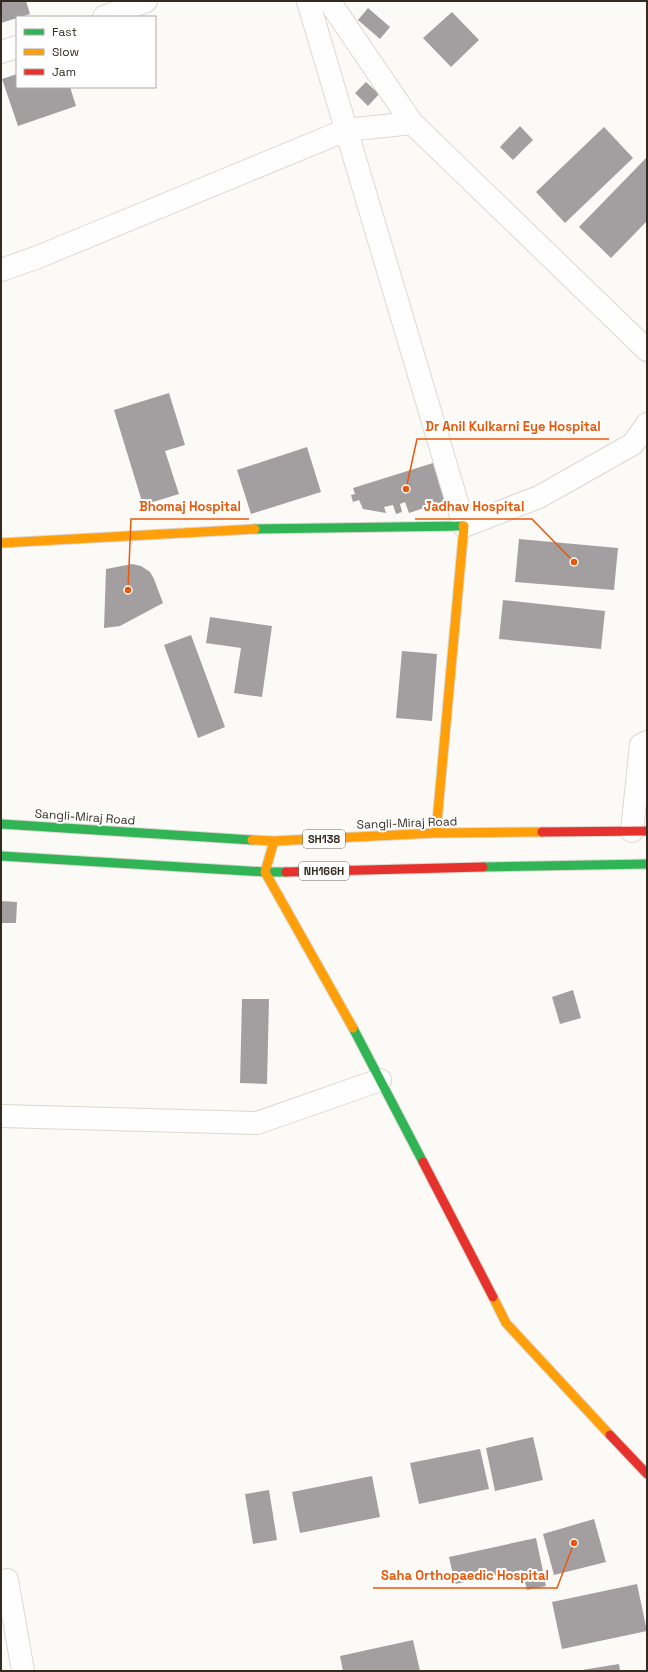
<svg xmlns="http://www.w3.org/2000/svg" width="648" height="1672" viewBox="0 0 648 1672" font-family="'Space Grotesk',sans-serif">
	<rect width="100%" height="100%" fill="#fcfaf7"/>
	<path fill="#a39ea0" d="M1,1H26L30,14L1,23Z
		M368,8L390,27L380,39L358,20Z
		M452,12L479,40L451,67L423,38Z
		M17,74V87H70L76,106L18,126L2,79Z
		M366,82L379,94L368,106L355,93Z
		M520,126L533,140L513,160L500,147Z
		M604,127L633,158L565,223L536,192Z
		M647,157V221L611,258L579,227Z
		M169,393L185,445L165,451L179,494L143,505L114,410Z
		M307,447L321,492L251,514L237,470Z
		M433,463L445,501L409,513L405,502L400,504L402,512L396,514L393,505L384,507L386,513L363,509L359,500L353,502L351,495L355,494L353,488Z
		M519,539L618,548L614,590L515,582Z
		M132,564L141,566L150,572L154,579L163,603L120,626L104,628L106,569Z
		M503,600L605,611L601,649L499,639Z
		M210,617L272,626L262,697L234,693L241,648L206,643Z
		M191,635L225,727L198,738L164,645Z
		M402,651L437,654L432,721L396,718Z
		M1,901L17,902L16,923H1Z
		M573,990L581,1018L560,1024L552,997Z
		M242,999H269L267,1084L240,1083Z
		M533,1437L543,1480L495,1491L486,1448Z
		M480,1449L489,1489L419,1504L410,1463Z
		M372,1476L380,1517L300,1533L292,1492Z
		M269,1490L277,1540L253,1544L245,1494Z
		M594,1519L606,1562L554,1575L543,1534Z
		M536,1538L546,1586L527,1590L522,1570L455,1584L449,1557Z
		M637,1584L647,1631L562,1649L552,1602Z
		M413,1640L420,1671H343L340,1656Z
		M619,1664L620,1671H582V1670Z"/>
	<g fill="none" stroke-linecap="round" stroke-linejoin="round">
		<defs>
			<path id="street" d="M308,1L464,526L539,497L633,444L647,424
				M329,1L412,123L647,350
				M104,17L146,1
				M1,52L17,47
				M1,270L38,257L346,130L412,123
				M632,831L641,745L647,742
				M1,1116L257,1123L380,1080
				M7,1580L23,1671"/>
			<path id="fast" d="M255,529L463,526
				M1,824L252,840
				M1,856L265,872H286
				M483,867L647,864
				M353,1028L423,1162"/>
			<path id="slow" d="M1,543L255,529
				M436,833L464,526H463
				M252,840L274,841L436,833L542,832
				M274,841L265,872L353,1028
				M493,1297L506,1323L610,1435"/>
			<path id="jam" d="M542,832L647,831
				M286,872L483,867
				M423,1162L493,1297
				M610,1435L647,1474"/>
		</defs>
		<use href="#street" stroke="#ddd7d0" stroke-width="24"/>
		<use href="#fast" stroke="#ddd7d0" stroke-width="11"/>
		<use href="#slow" stroke="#ddd7d0" stroke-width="11"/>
		<use href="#jam" stroke="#ddd7d0" stroke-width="11"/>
		<use href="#street" stroke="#fffefe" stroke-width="22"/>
		<use href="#fast" stroke="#30b455" stroke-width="9"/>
		<use href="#slow" stroke="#ff9f0a" stroke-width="9"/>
		<use href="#jam" stroke="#e5322d" stroke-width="9"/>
	</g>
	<g text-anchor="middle" stroke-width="4" stroke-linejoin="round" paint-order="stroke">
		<g fill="#fff" stroke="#706b63" stroke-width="1">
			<rect x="303" y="830" width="42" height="18" rx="3"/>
			<rect x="299" y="862" width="50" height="18" rx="3"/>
		</g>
		<g font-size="11" font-weight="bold" fill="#332b20">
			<text x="324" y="843">SH138</text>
			<text x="324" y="875">NH166H</text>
		</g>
		<g font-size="12" fill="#332b20" stroke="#fff">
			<text transform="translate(85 817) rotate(4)" y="4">Sangli-Miraj Road</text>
			<text transform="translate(407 823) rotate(-2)" y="4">Sangli-Miraj Road</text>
		</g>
	</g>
	<path fill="none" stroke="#e8590c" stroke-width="1.5" d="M406 489L417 439H609M128 590L131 519H249M574 562L532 519H415M574 1543L557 1588H373"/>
	<g fill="#e8590c" stroke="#fff" stroke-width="1.5">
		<circle cx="406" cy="489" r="4"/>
		<circle cx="128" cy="590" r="4"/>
		<circle cx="574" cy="562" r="4"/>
		<circle cx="574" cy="1543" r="4"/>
	</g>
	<g font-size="13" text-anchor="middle" font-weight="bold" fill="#e8590c" stroke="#fff" stroke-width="4" stroke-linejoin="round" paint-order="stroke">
		<text x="513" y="431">Dr Anil Kulkarni Eye Hospital</text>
		<text x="190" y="511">Bhomaj Hospital</text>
		<text x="474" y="511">Jadhav Hospital</text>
		<text x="465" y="1580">Saha Orthopaedic Hospital</text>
	</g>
	<rect width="648" height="1672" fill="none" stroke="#332b20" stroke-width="4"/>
	<rect x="16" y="16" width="140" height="72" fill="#ffffff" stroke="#adaaa6"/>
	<rect x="24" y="29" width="20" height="6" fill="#30b455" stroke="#adaaa6"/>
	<text x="52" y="36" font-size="12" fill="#332b20">Fast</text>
	<rect x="24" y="49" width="20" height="6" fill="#ff9f0a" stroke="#adaaa6"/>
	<text x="52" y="56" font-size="12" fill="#332b20">Slow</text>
	<rect x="24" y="69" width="20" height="6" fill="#e5322d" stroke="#adaaa6"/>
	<text x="52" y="76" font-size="12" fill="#332b20">Jam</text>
</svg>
